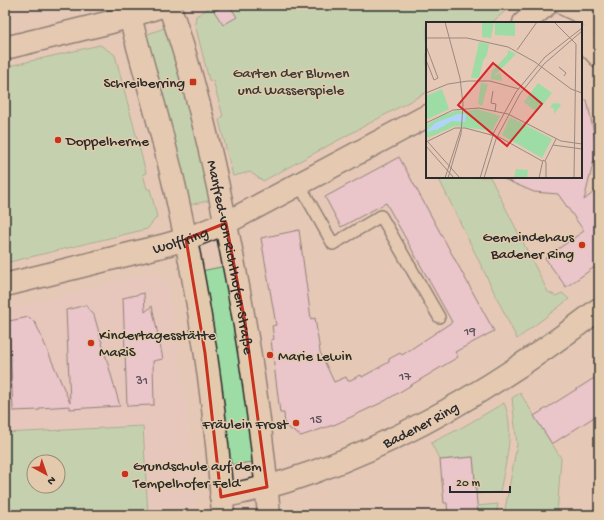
<svg xmlns="http://www.w3.org/2000/svg" width="604" height="520" viewBox="0 0 604 520" font-family="'Gochi Hand',sans-serif">
	<rect width="100%" height="100%" fill="#e6c8b7"/>
	<filter id="ink" filterUnits="userSpaceOnUse"><feTurbulence type="fractalNoise" baseFrequency=".025" numOctaves="2"/><feDisplacementMap in="SourceGraphic" scale="8" xChannelSelector="R" yChannelSelector="G"/><feConvolveMatrix kernelMatrix="1 2 1 2 8 2 1 2 1" color-interpolation-filters="sRGB"/></filter>
	<g filter="url(#ink)">
		<path fill="#e9c6c4" fill-rule="evenodd" d="M150,272L168,283L187,411L196,515H5V311ZM34,462H58V486H34Z"/>
		<path fill="#9edca5" stroke="#648468" fill-rule="evenodd" d="M214,5H508L510,7L491,23H427V92L263,181L250,172L233,176L219,120L223,116L213,81L209,80L195,24L196,16Z
			M167,27L212,200L189,205L145,35Z
			M100,45L115,55L146,173L143,174L147,189H150L157,217L147,229L5,263V67Z
			M438,177H490L548,292L556,296L562,293L569,299L517,339Z
			M226,266L254,462L228,465L201,271Z
			M520,393L561,458L557,515H504L517,445L512,398Z
			M504,403C516,430 505,463 500,492L476,494L473,457L440,460L431,443L461,428Z
			M143,426L148,515H5V433ZM34,462H58V486H34Z
			M498,504L496,515H478L477,506Z"/>
		<path fill="#efc0e3" stroke="#2b2b2b" d="M225,5H229L237,17L223,25L214,11Z
			M587,100L597,148L584,200L599,188V264L566,287L545,258L584,231L558,194L534,192L499,177H581V101Z
			M399,157L494,331L455,352L458,357L383,402L336,424L301,436L285,426L284,413H280L271,340L274,339L272,326L276,325L261,238L299,230L311,319L315,318L320,352L334,382L346,377L348,381L361,375L362,377L389,362V359L400,353L402,355L452,322L386,203L341,227L325,197Z
			M144,293L145,312L152,306L163,359L153,361L154,405L127,406L123,298Z
			M86,305L94,315L120,406L70,409V406L40,408V410L13,411L9,321L29,317L36,324L70,403L66,310Z
			M599,375V414L552,444L534,416Z
			M473,457L478,515H448L447,503H444L440,460Z"/>
		<g fill="none" stroke-linecap="round" stroke-linejoin="round">
			<defs>
				<path id="lane" d="M299,184L333,244L381,216L439,317"/>
				<g id="street">
					<path d="M524,23L546,5"/>
					<path d="M5,48L111,22L165,5"/>
					<path id="s1" d="M5,285L162,246L186,239L226,223L427,116"/>
					<path id="s2" d="M221,497C243,492 265,488 287,481C401,445 504,382 599,309"/>
				</g>
				<g id="secondary">
					<path d="M127,5C144,72 165,139 179,207C201,308 216,412 223,515"/>
					<path id="s3" d="M169,5C194,76 211,150 226,225C246,321 261,417 269,515"/>
					<path d="M566,5L589,16L599,25"/>
					<path d="M581,37L599,56"/>
				</g>
			</defs>
			<use href="#lane" stroke="#2b2b2b" stroke-width="14"/>
			<use href="#street" stroke="#2b2b2b" stroke-width="25"/>
			<use href="#secondary" stroke="#2b2b2b" stroke-width="25"/>
			<use href="#lane" stroke="#e4caac" stroke-width="11"/>
			<use href="#street" stroke="#e4caac" stroke-width="22"/>
			<use href="#secondary" stroke="#e4caac" stroke-width="22"/>
		</g>
	</g>
	<path d="M0 0H604V520H0ZM226,223L245,322L267,487L221,497L205,353L186,239Z" fill="#e6c8b7" fill-opacity=".55" fill-rule="evenodd"/>
	<path fill="none" stroke="#c8321e" stroke-width="3" stroke-linejoin="round" d="M226,223L245,322L267,487L221,497L205,353L186,239Z"/>
	<g fill="#c8321e" stroke="#e4caac" stroke-width="1.5">
		<rect x="189" y="78" width="8" height="8" rx="2"/>
		<circle cx="58" cy="140" r="4"/>
		<circle cx="582" cy="245" r="4"/>
		<circle cx="91" cy="343" r="4"/>
		<circle cx="270" cy="355" r="4"/>
		<circle cx="296" cy="423" r="4"/>
		<circle cx="125" cy="474" r="4"/>
	</g>
	<g text-anchor="middle" stroke-width="3" stroke-linejoin="round" paint-order="stroke">
		<g font-size="13" fill="#5c5059">
			<text x="470" y="335">19</text>
			<text x="405" y="380">17</text>
			<text x="142" y="384">31</text>
			<text x="316" y="423">15</text>
		</g>
		<g font-size="15" fill="#363d37" stroke="#e4caac">
			<text x="291" y="77">Garten der Blumen<tspan x="291" dy="17">und Wasserspiele</tspan></text>
		</g>
		<g font-size="15" fill="#2b2b2b" stroke="#e4caac" text-anchor="start">
			<text x="185" y="87" text-anchor="end">Schreiberring</text>
			<text x="66" y="145">Doppelherme</text>
			<text x="574" y="241" text-anchor="end">Gemeindehaus<tspan x="574" dy="17">Badener Ring</tspan></text>
			<text x="99" y="339">Kindertagesstätte<tspan x="99" dy="17">MaRiS</tspan></text>
			<text x="278" y="360">Marie Lewin</text>
			<text x="288" y="428" text-anchor="end">Fräulein Frost</text>
			<text x="133" y="470">Grundschule auf dem<tspan x="133" dy="17">Tempelhofer Feld</tspan></text>
		</g>
		<g font-size="15" fill="#2b2b2b" stroke="#e4caac">
			<text dy="5" stroke="none"><textPath href="#s1" startOffset="181">Wolffring</textPath></text>
			<text dy="5" stroke="none"><textPath href="#s3" startOffset="260">Manfred-von-Richthofen-Straße</textPath></text>
			<text dy="5" stroke="none"><textPath href="#s2" startOffset="213">Badener Ring</textPath></text>
		</g>
	</g>
	<g transform="translate(426 22)">
		<rect width="156" height="156" fill="#e6c8b7"/>
		<path d="M56,0H68L65,16L56,15ZM69,0H89V14L69,13ZM53,20L63,22L61,33L57,39L53,56H45ZM82,28L90,32L67,55L74,51L76,59L65,57L66,49L81,33ZM55,61L62,62L56,84L52,82ZM112,61L126,71L111,90L98,80ZM16,67L23,87L2,97L0,94V74ZM128,78L135,83L128,92V87L124,85L127,81L132,82ZM51,87L74,94L66,109L29,104L2,116L0,113V103L17,93L32,88L39,90ZM84,95L126,117L116,136L76,113ZM90,147L102,148L101,156H104H88Z" fill="#9edca5"/>
		<path d="M32,92H40L39,100L26,99L12,107L0,110L9,101Z" fill="#b0d4f9"/>
		<path fill="none" stroke="#9b897f" stroke-width="1" d="M19,0L34,56L37,82L35,112L22,156M128,0L150,22L148,156M0,16H41L82,25L109,40L145,67L156,71M0,24L12,56L8,58L0,38M91,28L111,0M133,45L140,51L138,54M67,69L65,81L70,82L69,89M0,71L22,62L42,59H64L93,67M0,101L27,88L53,86L82,92L135,119L156,122M1,119L34,156M0,120L29,106H39L73,115L116,139M127,123L156,127M0,124L28,156M119,139L130,117M19,156L35,107M54,156L68,110L90,70L119,35L156,6M58,156L70,117L94,72L118,42L156,9M113,156L117,138L120,140V156"/>
		<path fill="#d62828" fill-opacity="0.15" stroke="#d62828" stroke-width="2" d="M67,41L116,82L81,124L32,83Z"/>
		<rect width="156" height="156" fill="none" stroke="#2b2b2b" stroke-width="2"/>
	</g>
	<rect width="604" height="520" fill="none" stroke="#e4caac" stroke-width="20"/>
	<rect x="10" y="10" width="584" height="500" fill="none" stroke="#2b2b2b" stroke-width="1.5" filter="url(#ink)"/>
	<g transform="translate(46 474) rotate(140)"><circle r="19" fill="#e4caac" stroke="#9a8a78"/>
	<path d="M0-3L7 15L0 10L-7 15Z" fill="#c8321e"/>
	<text y="-6" font-size="11" font-weight="bold" text-anchor="middle" fill="#2b2b2b">N</text>
	</g>
	<path d="M450 486v6h60v-6" fill="none" stroke="#2b2b2b" stroke-width="2"/>
	<text x="456" y="486" font-size="12" fill="#2b2b2b" stroke="#e4caac" stroke-width="3" paint-order="stroke">20 m</text>
</svg>
